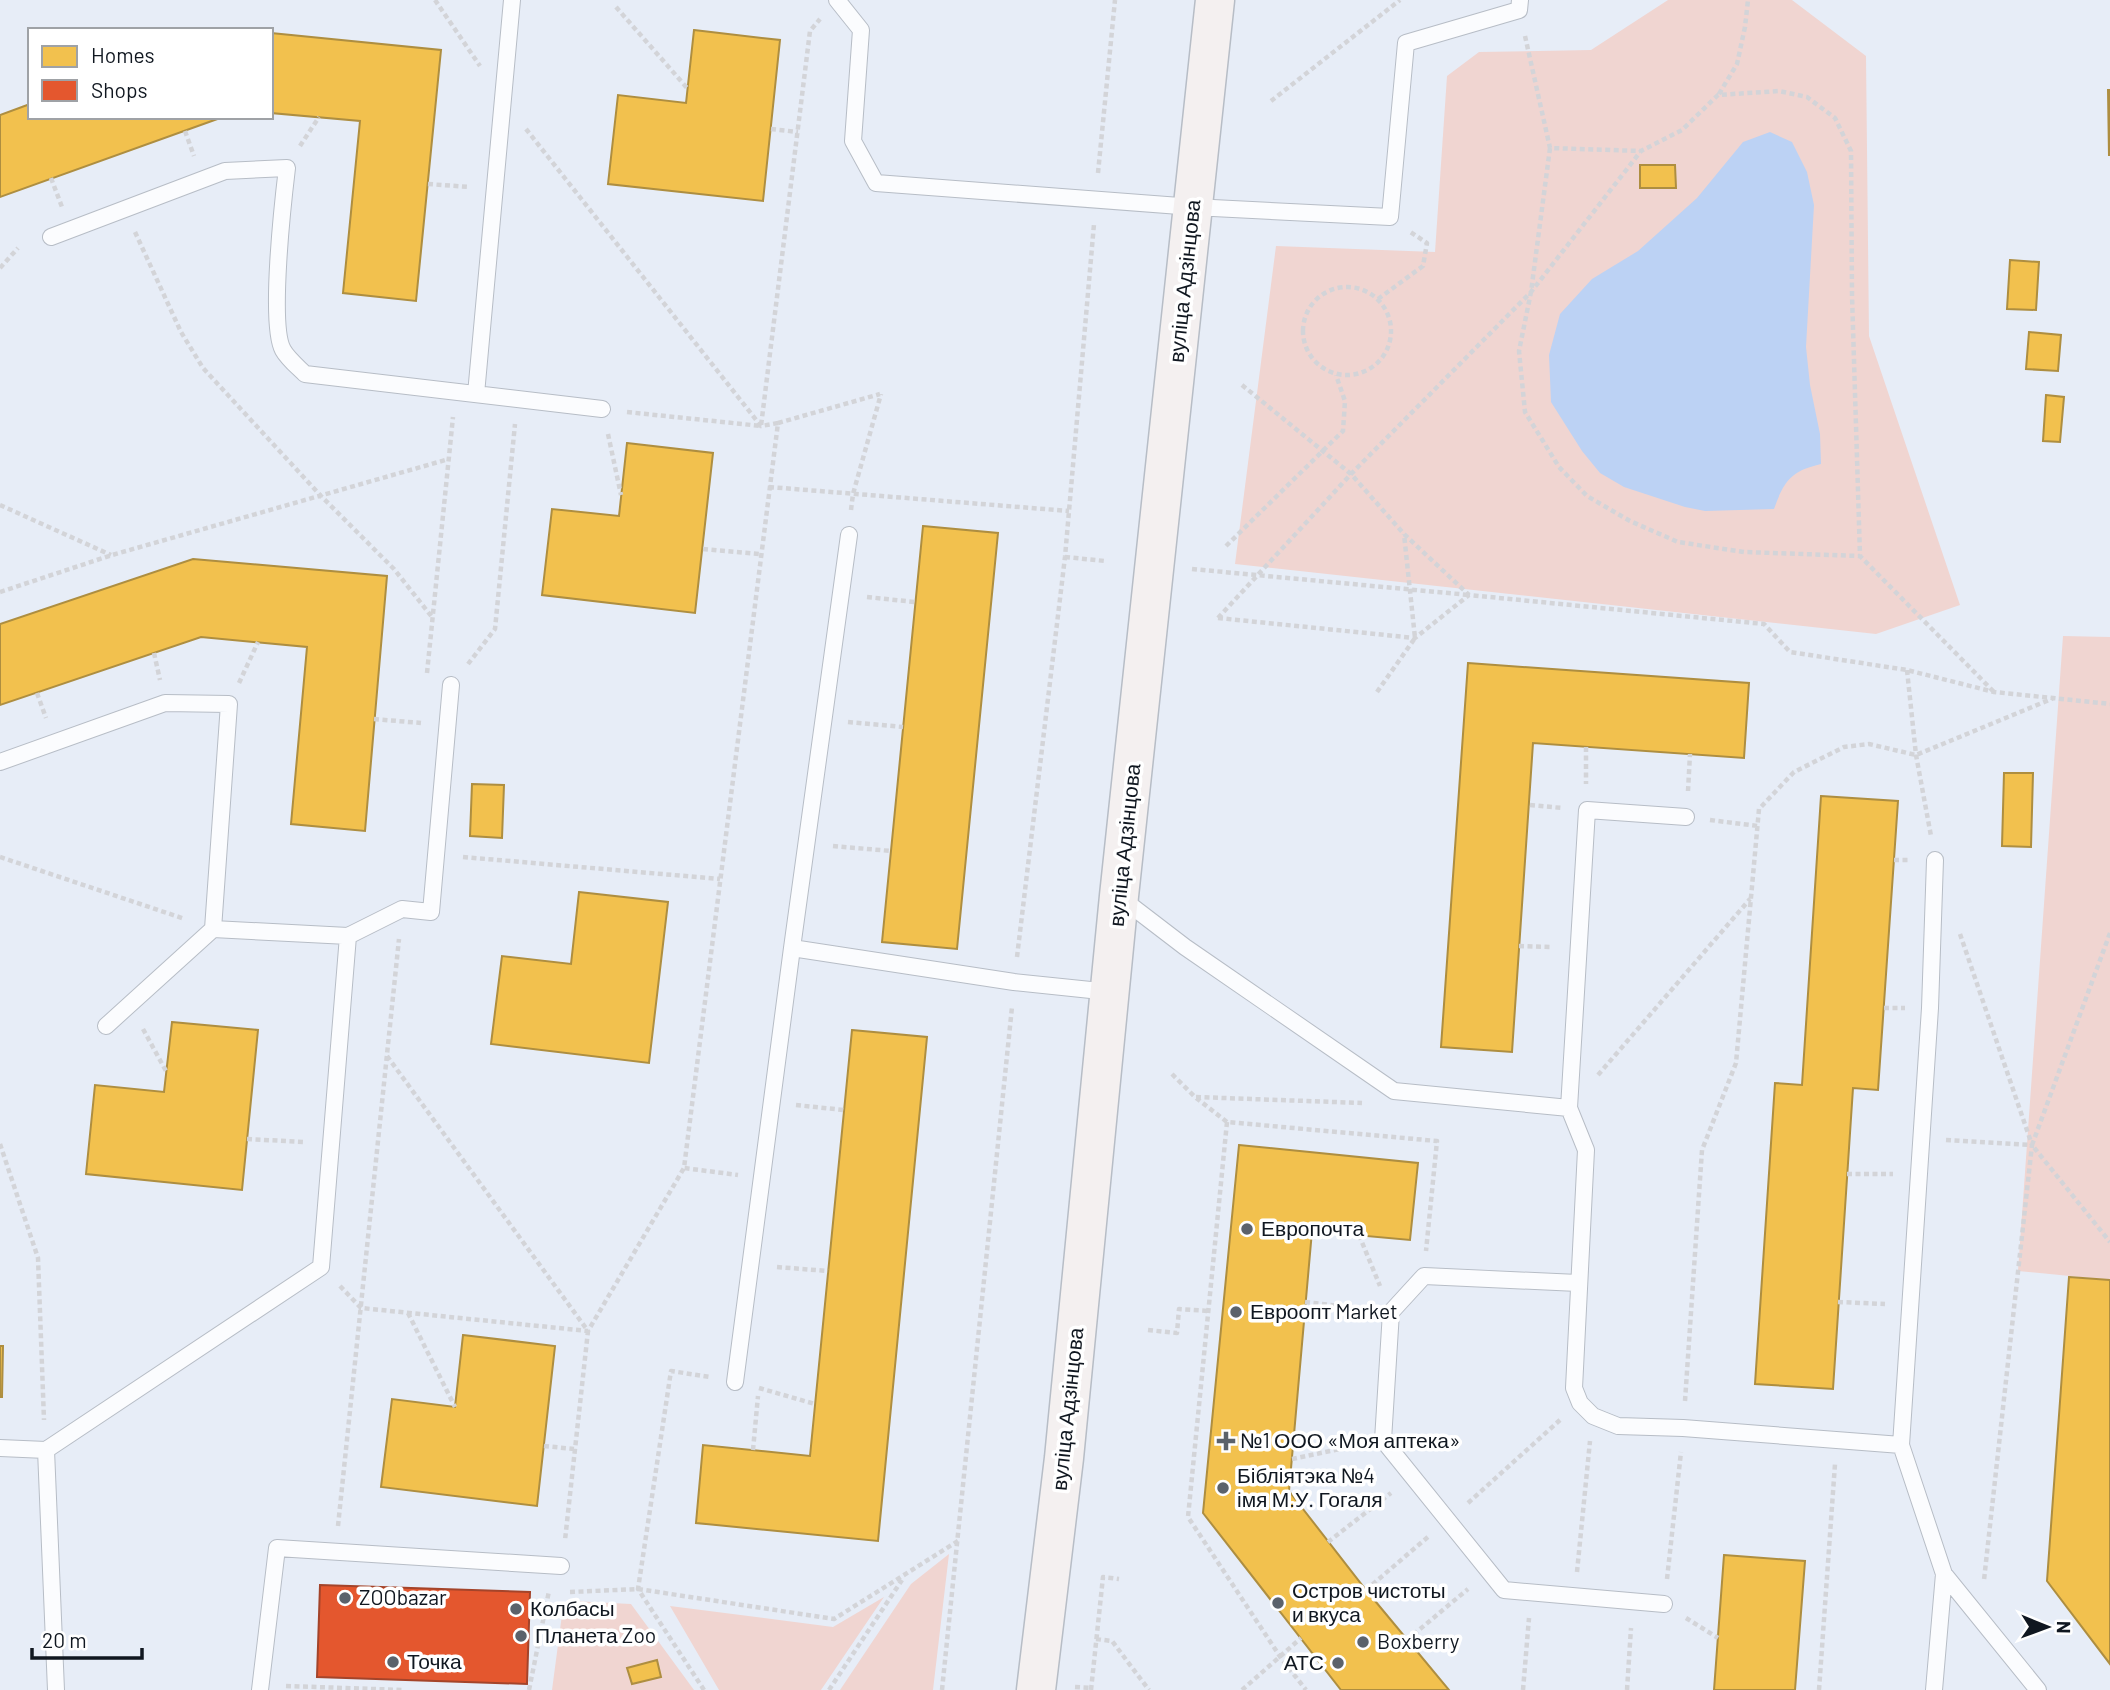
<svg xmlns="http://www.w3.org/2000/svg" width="2110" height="1690" viewBox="0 0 2110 1690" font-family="Barlow,sans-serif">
	<rect width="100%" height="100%" fill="#e7edf7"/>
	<path fill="#f0d5d1" d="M1668,0H1792L1866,56L1869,336L1960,605L1876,634L1235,564L1276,246L1435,252L1447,76L1479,52L1591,50Z
		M2063,636L2110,637V1280L2018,1271Z
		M949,1554L933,1690H840L911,1584Z
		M884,1597L821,1690H719L670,1606L833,1627Z
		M572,1601L631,1604L694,1690H552L563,1607Z"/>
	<path fill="#bcd2f4" d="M1770,132L1792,142L1807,172L1814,205L1806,347L1810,385L1820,434L1821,464C1791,471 1784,481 1774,509L1705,511L1685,507L1624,487L1600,473L1582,451L1551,402L1549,355L1560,314L1592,279L1638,251L1697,198L1743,142Z"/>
	<path fill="#f2c14e" stroke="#ae8e40" stroke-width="2" d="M694,30L780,40L763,201L608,184L618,95L686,103Z
		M271,33L441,50L416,301L343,293L360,121L271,113Z
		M2108,90H2110V155H2109Z
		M30,104V117H223L0,197V115Z
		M1640,165H1675L1676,188H1640Z
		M2010,260L2039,262L2036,310L2007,309Z
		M2029,332L2061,335L2058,371L2026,369Z
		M2046,395L2064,397L2060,442L2043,441Z
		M627,443L713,453L695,613L542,595L552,509L619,516Z
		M923,526L998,533L957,949L882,942Z
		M193,559L387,576L365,831L291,824L307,647L201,637L0,705V624Z
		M1468,663L1749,683L1744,758L1533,743L1512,1052L1441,1047Z
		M2004,773H2033L2031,847L2002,846Z
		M472,784L504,785L502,838L470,836Z
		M1821,796L1898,801L1878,1090L1853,1088L1833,1389L1755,1384L1775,1083L1802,1085Z
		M579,892L668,902L649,1063L491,1044L502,956L571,964Z
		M172,1022L258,1030L242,1190L86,1174L95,1085L164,1092Z
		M852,1030L927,1037L878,1541L696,1523L703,1445L810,1456Z
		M1239,1145L1418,1163L1410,1240L1312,1231L1289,1491L1366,1590L1449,1690H1341L1203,1513Z
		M2069,1277L2110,1280V1664L2047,1581Z
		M463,1335L555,1346L537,1506L381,1487L392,1399L455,1407Z
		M0,1346H3L2,1397H0Z
		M1724,1555L1805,1561L1795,1690H1714Z
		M657,1660L661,1677L632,1684L627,1668Z"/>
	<path fill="#e4572e" stroke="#a4442a" stroke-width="2" d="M320,1585L530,1592L527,1684L317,1677Z"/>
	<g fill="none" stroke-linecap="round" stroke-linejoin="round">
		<defs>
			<path id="service" d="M837,0L861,30L853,141L876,183L1193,207L1390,217L1406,43L1519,10L1520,0
				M51,237L225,171L287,168C283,201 269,325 283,350C288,359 298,367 305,374L602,409
				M476,394L512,0
				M849,535L792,948L1014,982L1110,992
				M0,762L165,703L229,704L213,929
				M1935,860L1930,1008L1901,1445L1944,1574L2038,1690
				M1121,898L1185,947L1394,1091L1569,1108L1587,810L1686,817
				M106,1026L213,929L348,936
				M1569,1108L1586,1150L1574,1388L1580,1403L1593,1416L1618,1426L1683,1428L1901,1445
				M1578,1283L1424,1276L1391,1312L1383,1440L1504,1590L1664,1604
				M735,1382L792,948
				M0,1448L46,1450L321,1267L348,936L402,909L431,912L451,685
				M46,1450L56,1690
				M260,1690L277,1548L561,1566
				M1934,1690L1944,1574"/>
			<path id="secondary" d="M1036,1690L1064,1458L1119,896L1215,0"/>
		</defs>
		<use href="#service" stroke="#b7bdc6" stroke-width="18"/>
		<use href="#secondary" stroke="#b7bdc6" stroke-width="41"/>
		<path stroke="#d3d4d8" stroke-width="4.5" stroke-dasharray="5 3.5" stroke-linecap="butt" d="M435,0L480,66
			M616,7L688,89
			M1525,36L1550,148L1640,151
			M1719,94L1737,64L1745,27L1748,0
			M1271,101L1400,0
			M526,129L761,426L778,423L684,1168L738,1175
			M771,129L798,132
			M185,131L194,156
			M300,146L319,117
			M1550,148L1531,292L1519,351L1525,412L1559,467L1587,496L1630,521L1678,542L1744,552L1860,556
			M1098,173L1115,0
			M51,178L62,207
			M428,184L469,187
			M135,232L181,332L203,368L321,496L394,569L432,617
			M0,268L18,248
			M1303 331a44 44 0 1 1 88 0a44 44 0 1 1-88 0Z
			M1378,299L1423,266L1427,243L1409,231
			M1242,385L1351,474L1404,534L1469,595L1764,624L1790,652L1907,670L1994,692L2110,704
			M627,412L761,426L810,31L820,19
			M778,423L880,394
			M608,434L621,495
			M769,487L1069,511
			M0,505L111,555
			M851,510L853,494L881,394
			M1226,546L1343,431L1345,401L1336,375
			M703,549L760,554
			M1065,557L1105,561
			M1192,569L1469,595
			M0,592L112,555L449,459
			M867,597L915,602
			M1218,618L1351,474L1531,292L1641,151L1682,130L1718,95L1779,91L1807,97L1835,118L1851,151L1852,295L1860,556L1994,692
			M1218,618L1415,638L1469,595
			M154,653L160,680
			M468,664L495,629L515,424
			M1907,670L1916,755L1931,836
			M427,673L453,417
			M239,683L258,642
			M1377,692L1415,638L1404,534
			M37,693L46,718
			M374,719L421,723
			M848,722L903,727
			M1586,747V784
			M1688,791L1690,754
			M1530,805L1562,808
			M1710,820L1758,826
			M833,846L891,851
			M0,857L185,919
			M463,857L720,879
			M1894,860H1910
			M2110,933L2032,1145L2110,1242
			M1960,934L2032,1145L1984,1580
			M1519,946L1553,947
			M1017,957L1065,557L1094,224
			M1884,1008H1905
			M143,1029L166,1071
			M387,1056L588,1331L565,1540
			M1172,1074L1195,1097L1227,1122L1437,1141L1426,1251
			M1598,1075L1750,899
			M1196,1097L1362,1103
			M796,1105L844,1110
			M1227,1122L1188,1517L1281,1658L1306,1690
			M247,1139L305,1142
			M1946,1140L2032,1145
			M0,1144L38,1258L44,1420
			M1847,1174H1893
			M1359,1235L1380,1286
			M777,1267L828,1271
			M340,1286L361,1308L588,1331L684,1168
			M1305,1302L1364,1309
			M1838,1302L1885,1304
			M408,1313L455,1407
			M1148,1330L1177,1333L1179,1309L1208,1311
			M759,1388L815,1404
			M1685,1401L1702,1150L1736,1063L1759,809L1794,772L1844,747L1869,744L1916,755L2054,698
			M544,1446L574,1449
			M753,1450L758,1396
			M1292,1459L1359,1445
			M1468,1503L1560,1420
			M338,1526L399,939
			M1328,1542L1391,1493
			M1577,1572L1590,1441
			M1667,1579L1681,1452
			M1366,1590L1429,1536
			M570,1592L638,1589L834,1619L958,1541
			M1686,1618L1718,1638
			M1096,1639L1112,1641L1149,1690
			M1407,1640L1468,1589
			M286,1686L404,1690
			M1075,1687L1091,1688
			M529,1690L549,1591
			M704,1690L638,1589L671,1371L710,1377
			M829,1690L902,1580
			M942,1690L1012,1007
			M1091,1690L1103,1577L1119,1579
			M1242,1690L1301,1638
			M1523,1690L1529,1618
			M1627,1690L1631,1628
			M1819,1690L1835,1464"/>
		<use href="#service" stroke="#fbfcfe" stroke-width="16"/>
		<use href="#secondary" stroke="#f4f0f0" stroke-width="38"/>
	</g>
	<g fill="#5b626b" stroke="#fff" stroke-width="2.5">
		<circle cx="1247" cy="1229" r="7"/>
		<circle cx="1236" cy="1312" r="7"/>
		<path d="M1222.5 1430.5h7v7h7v7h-7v7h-7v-7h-7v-7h7z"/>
		<circle cx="1223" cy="1488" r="7"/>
		<circle cx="345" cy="1598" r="7"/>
		<circle cx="1278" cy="1603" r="7"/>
		<circle cx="516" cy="1609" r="7"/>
		<circle cx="521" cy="1636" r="7"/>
		<circle cx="1363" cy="1642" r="7"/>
		<circle cx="393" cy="1662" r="7"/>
		<circle cx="1338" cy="1663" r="7"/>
	</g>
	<g text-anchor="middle" stroke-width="7" stroke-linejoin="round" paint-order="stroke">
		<g font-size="21" fill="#101720" stroke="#fff">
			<text transform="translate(1185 281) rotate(-84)" y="7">вуліца Адзінцова</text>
			<text transform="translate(1125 845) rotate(-84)" y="7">вуліца Адзінцова</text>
			<text transform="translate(1068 1409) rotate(-84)" y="7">вуліца Адзінцова</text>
		</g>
		<g font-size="21" fill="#101720" stroke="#fff" text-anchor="start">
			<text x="1261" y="1236">Европочта</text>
			<text x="1250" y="1319">Евроопт Market</text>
			<text x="1240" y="1448">№1 ООО «Моя аптека»</text>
			<text x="1237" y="1483">Бібліятэка №4<tspan x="1237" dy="24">імя М.У. Гогаля</tspan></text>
			<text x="1292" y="1598">Остров чистоты<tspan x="1292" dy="24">и вкуса</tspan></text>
			<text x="359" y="1605">ZOObazar</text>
			<text x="530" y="1616">Колбасы</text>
			<text x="535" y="1643">Планета Zoo</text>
			<text x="1377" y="1649">Boxberry</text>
			<text x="407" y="1669">Точка</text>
			<text x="1324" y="1670" text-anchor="end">АТС</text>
		</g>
	</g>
	<rect x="28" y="28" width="245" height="91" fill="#ffffff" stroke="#9fa2a6" stroke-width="2"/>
	<rect x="42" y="46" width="35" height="21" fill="#f2c14e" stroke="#9fa2a6" stroke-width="2"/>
	<text x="91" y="63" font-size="21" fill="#101720">Homes</text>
	<rect x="42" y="80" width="35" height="21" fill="#e4572e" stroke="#9fa2a6" stroke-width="2"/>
	<text x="91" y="98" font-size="21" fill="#101720">Shops</text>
	<g transform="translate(2047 1627) rotate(91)" stroke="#ffffff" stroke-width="5" paint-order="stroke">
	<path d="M0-5L12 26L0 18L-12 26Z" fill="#101720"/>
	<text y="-10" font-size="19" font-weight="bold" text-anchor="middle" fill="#101720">N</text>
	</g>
	<path d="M32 1648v10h110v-10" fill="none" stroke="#101720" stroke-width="3.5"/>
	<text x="42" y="1648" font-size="21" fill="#101720" stroke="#ffffff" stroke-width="5" paint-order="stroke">20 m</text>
</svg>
